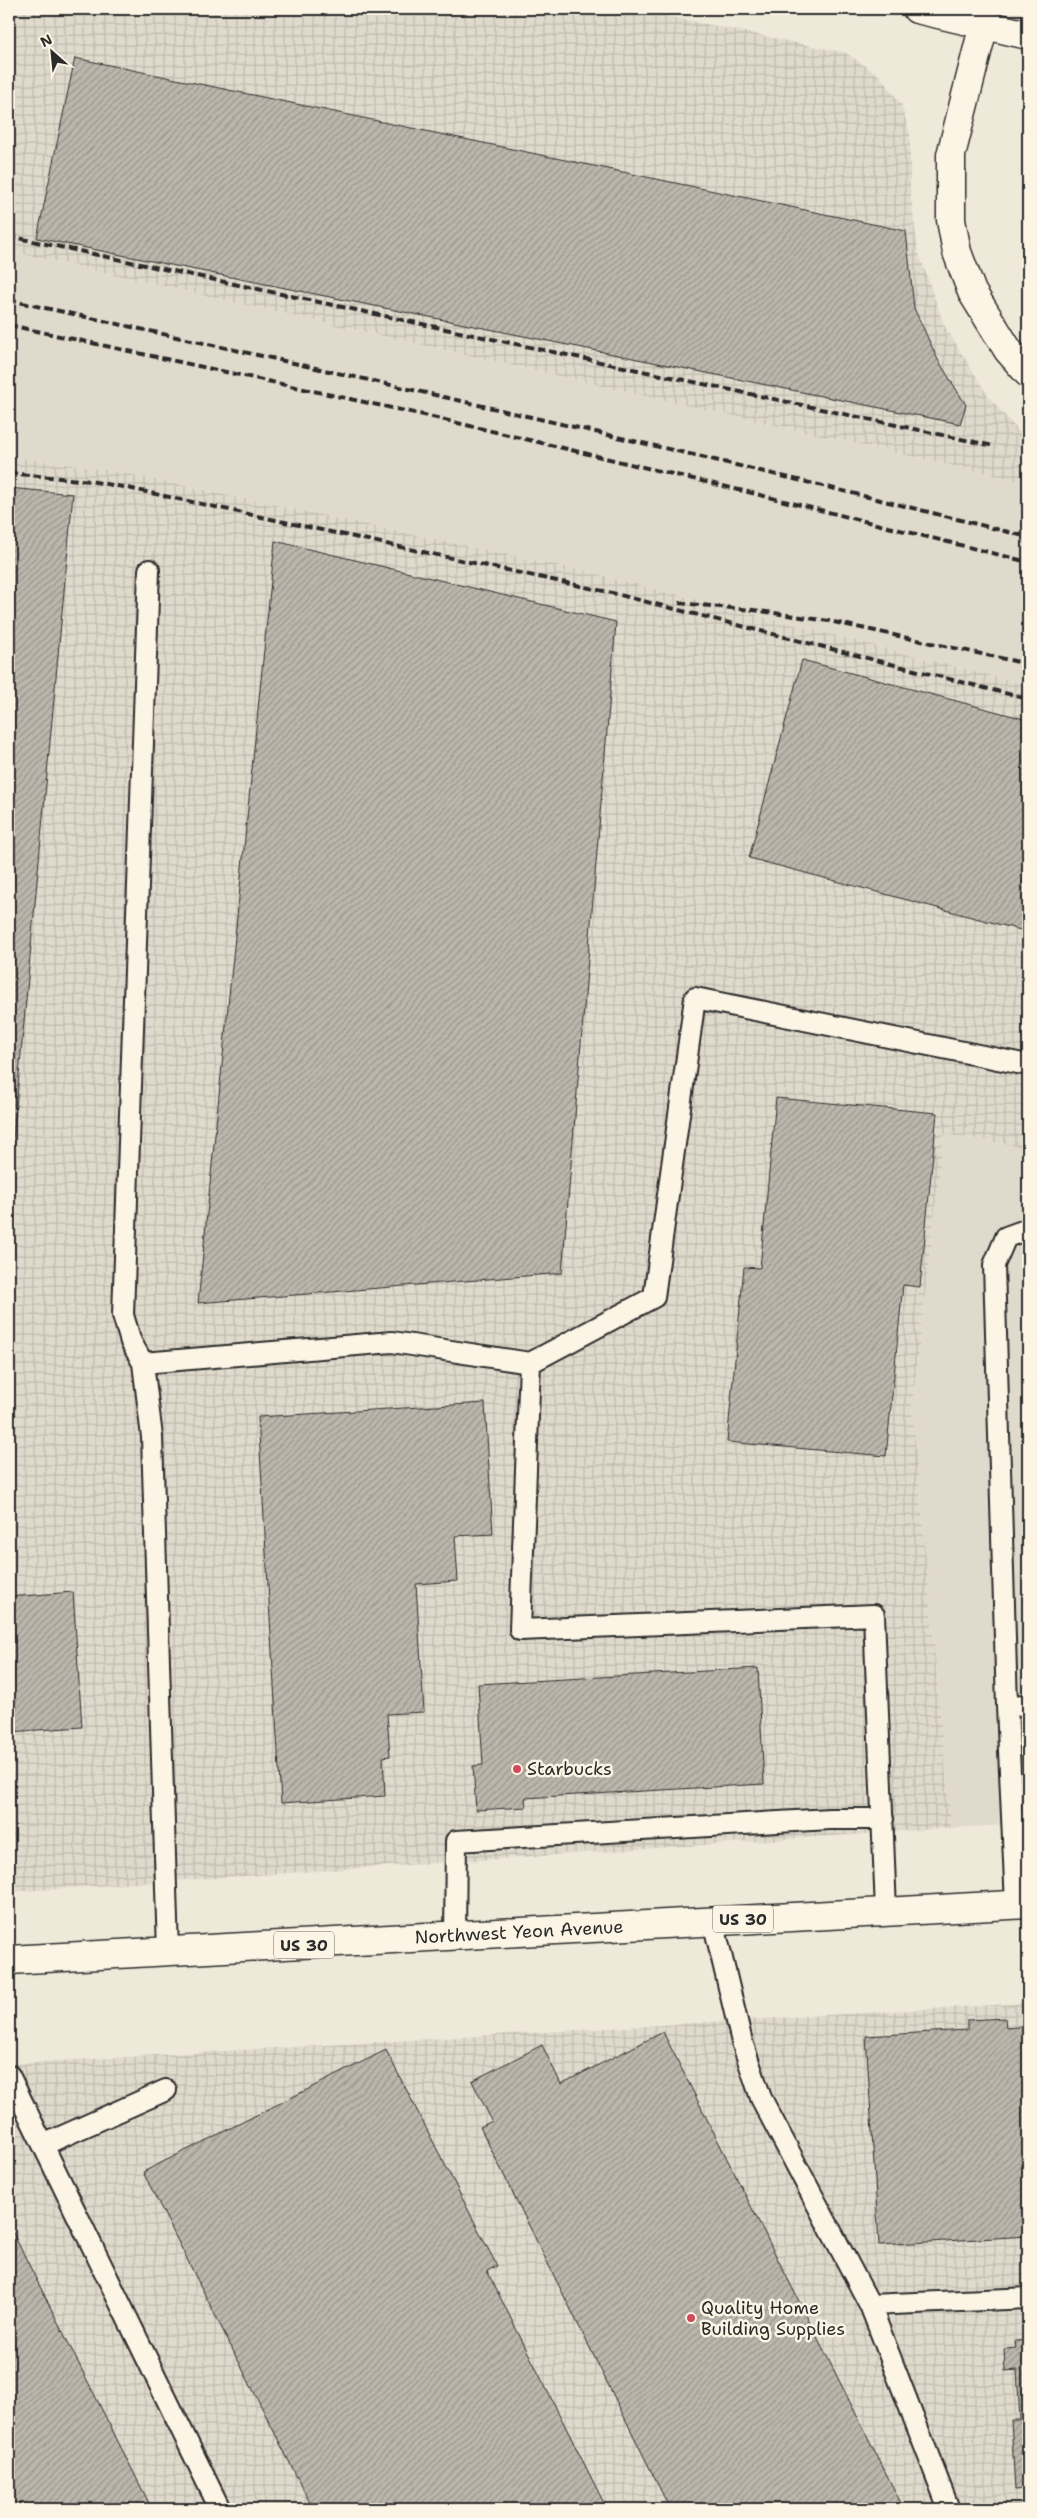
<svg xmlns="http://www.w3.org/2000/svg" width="1037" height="2518" viewBox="0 0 1037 2518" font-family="'Shantell Sans',sans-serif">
	<defs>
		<pattern id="industrial-grid" width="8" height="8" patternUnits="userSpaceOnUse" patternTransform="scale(1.25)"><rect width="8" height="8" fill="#e0dacc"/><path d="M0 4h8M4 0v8" fill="none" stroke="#c0bbaf"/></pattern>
		<pattern id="building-hatch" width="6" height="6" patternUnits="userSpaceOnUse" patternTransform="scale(1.25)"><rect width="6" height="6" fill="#bcb7ac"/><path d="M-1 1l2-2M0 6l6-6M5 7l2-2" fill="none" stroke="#99958c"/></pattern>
	</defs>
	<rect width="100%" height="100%" fill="#efe9da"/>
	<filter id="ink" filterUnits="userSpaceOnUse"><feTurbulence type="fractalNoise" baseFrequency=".02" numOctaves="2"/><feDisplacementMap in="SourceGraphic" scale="10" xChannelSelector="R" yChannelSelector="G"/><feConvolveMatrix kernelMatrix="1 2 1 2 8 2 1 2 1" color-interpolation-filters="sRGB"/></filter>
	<g filter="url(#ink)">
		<path fill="#e0dacc" d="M9,248L27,255L1028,483V685L585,571L120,472L9,456Z
			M944,1134L1028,1148V1824L951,1828L912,1407Z"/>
		<path fill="url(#industrial-grid)" d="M9,9H633L846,53L880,76L901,104L910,134V190L918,251L944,325L989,397L1028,442V483L27,255L9,248Z
			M9,456L120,472L585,571L1028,685V1148L944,1134L912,1407L951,1828L9,1892Z
			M1028,2003V2509H9V2064Z"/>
		<path fill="url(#building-hatch)" stroke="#2b2b2b" d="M75,58L906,231L914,308L938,360L966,405L960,424L37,238Z
			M9,488L73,494L9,1183Z
			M275,541L616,622L562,1273L198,1303Z
			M802,660L1028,720V932L749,858Z
			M776,1098L937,1113L920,1287L903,1285L886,1456L727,1442L744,1267L760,1268Z
			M485,1403L493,1534L455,1536L458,1581L416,1584L424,1712L387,1714L390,1756L383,1757L385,1796L281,1803L258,1417Z
			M73,1592L82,1727L9,1732V1597Z
			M758,1668L764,1784L525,1798L526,1807L476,1810L473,1766L483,1765L478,1684Z
			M1005,2018L1006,2028L1028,2026V2236L879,2245L866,2036L967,2030V2020Z
			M663,2032L904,2509H670L480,2127L492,2121L472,2081L542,2045L561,2084Z
			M386,2050L497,2266L487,2271L607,2509H313L143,2172Z
			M9,2225L152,2509H9Z
			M1028,2340V2509H1026L1024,2489L1015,2490L1011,2420H1020L1017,2370L1005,2371L1004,2349L1016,2348L1015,2341Z"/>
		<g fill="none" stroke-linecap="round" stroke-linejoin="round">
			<defs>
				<path id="lane" d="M149,570L123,1315L131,1342L143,1363L152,1437L168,1952
					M143,1363L392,1342L530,1363L654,1297L695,998L1028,1065
					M530,1363L520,1630L874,1615L886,1911
					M1007,1706L1028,1705
					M1016,1905L1007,1706L994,1265L1006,1237L1028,1229
					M713,1921L742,2042L761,2098L870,2305L949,2509
					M455,1936L456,1841L830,1819H883
					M9,2075L220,2509
					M43,2145L166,2090
					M870,2305L1028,2298"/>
				<path id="secondary" d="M917,9L1028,35
					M984,24L951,155V220L957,252L972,292L1008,350L1028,373"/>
				<path id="highway" d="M9,1960L1028,1904"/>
			</defs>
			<use href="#lane" stroke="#2b2b2b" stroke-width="24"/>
			<use href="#secondary" stroke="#2b2b2b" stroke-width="31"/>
			<use href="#highway" stroke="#2b2b2b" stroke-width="31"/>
			<use href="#lane" stroke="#fcf5e5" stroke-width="20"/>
			<use href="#secondary" stroke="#fcf5e5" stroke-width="28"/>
			<use href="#highway" stroke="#fcf5e5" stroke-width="28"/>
			<path stroke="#2b2b2b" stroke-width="4" stroke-dasharray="8 4" stroke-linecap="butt" d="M9,236L994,446
				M9,300C350,375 690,451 1028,537
				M9,325L424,415L748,492L1028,562
				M9,473L90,481L123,487L608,592L1028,699
				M679,603L753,610L829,621L1028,664"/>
		</g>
	</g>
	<g fill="#d1495b" stroke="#fcf5e5" stroke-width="2">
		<circle cx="517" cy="1769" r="5"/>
		<circle cx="691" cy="2318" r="5"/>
	</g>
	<g text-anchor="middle" stroke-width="5" stroke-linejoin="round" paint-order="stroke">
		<g fill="#fcf5e5" stroke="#6a6863" stroke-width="1">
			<rect x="713" y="1905.5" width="60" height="27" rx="4"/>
			<rect x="274" y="1931.5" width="60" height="27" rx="4"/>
		</g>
		<g font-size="16" font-weight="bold" fill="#2b2b2b">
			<text x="743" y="1925">US 30</text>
			<text x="304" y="1951">US 30</text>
		</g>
		<g font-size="18" fill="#2b2b2b" stroke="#fcf5e5" text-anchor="start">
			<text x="527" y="1775">Starbucks</text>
			<text x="701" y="2314">Quality Home<tspan x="701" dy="21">Building Supplies</tspan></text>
		</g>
		<g font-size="18" fill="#2b2b2b" stroke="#fcf5e5">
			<text transform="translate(519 1932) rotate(-3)" y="6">Northwest Yeon Avenue</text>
		</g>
	</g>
	<rect width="1037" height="2518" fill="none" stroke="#fcf5e5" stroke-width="30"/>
	<rect x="15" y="15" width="1007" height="2488" fill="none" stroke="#2b2b2b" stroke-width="2" filter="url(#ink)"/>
	<g transform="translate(52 52) rotate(333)" stroke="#fcf5e5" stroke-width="4" paint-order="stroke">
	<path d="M0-4L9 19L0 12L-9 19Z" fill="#2b2b2b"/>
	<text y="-8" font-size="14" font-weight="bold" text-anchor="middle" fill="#2b2b2b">N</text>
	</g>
</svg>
